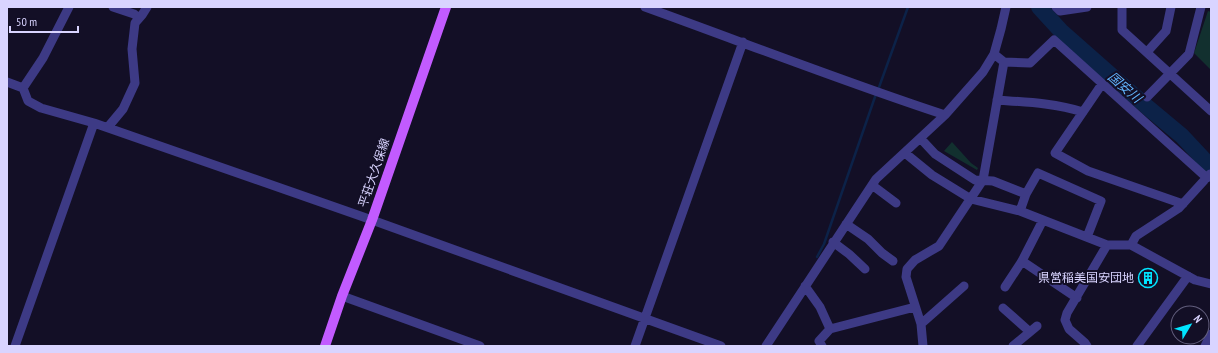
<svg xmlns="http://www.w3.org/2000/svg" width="1218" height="353" viewBox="0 0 1218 353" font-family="'PT Sans Narrow','Noto Sans JP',sans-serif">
	<rect width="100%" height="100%" fill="#130f26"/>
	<path fill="#12302f" d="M1208,11L1211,12V70L1194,53Z
		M952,142L971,163L978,168L977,170L944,151Z"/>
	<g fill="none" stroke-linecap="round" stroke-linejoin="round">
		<path stroke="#0c2248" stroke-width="2.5" d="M878,90L908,7
			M817,257L824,244L876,94"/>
		<path stroke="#0c2248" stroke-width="16" d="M1039,7L1061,31L1146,106L1182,136L1211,167"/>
		<path stroke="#3d3a85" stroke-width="9" d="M113,7L134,14L139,18
			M645,7C745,43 844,82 945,115
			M1056,7L1060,11L1087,7
			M1122,7V30L1211,111
			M1147,52L1166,31L1171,7
			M1004,62L1030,63L1054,40L1207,178
			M7,82L23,88L28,101L41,108L94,123L372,220L721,346
			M1102,84L1055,153L1088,171L1183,204
			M23,88L43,58L69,7
			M1147,97L1189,54L1201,7
			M997,100C1026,102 1055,103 1083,112
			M108,127L123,109L135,83L132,49L135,23L142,15L147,7
			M921,139L935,154L975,180L993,181L1026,194L1020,211L1107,245H1131L1195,280L1211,284
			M905,153L932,175L971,199L1020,211
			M872,185L896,203
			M1026,194L1038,173L1101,201L1087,237
			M846,224L868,239L882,253L893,261
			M833,242L849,254L865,269
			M1131,245L1136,236L1179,208L1210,174
			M1022,261L1077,298
			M805,286L820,307L830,329L819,341L822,346
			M964,286L921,324L906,277L907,269L915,260L939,246L983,180L1004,62L994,54
			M1005,287L1022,261L1043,220
			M342,296L480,346
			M1003,308L1030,332
			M921,324L923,346
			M830,329L915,307
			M15,346L94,123
			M635,346L743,42
			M766,346L876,179L945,115L983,72L994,54L1001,29L1006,7
			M1013,346L1037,326
			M1087,346L1085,343L1069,329L1065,320L1067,313L1107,245
			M1137,346L1188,276
			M1205,346L1211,334"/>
		<path stroke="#c25bff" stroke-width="10" d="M325,346L342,296L372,220L446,7"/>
	</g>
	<defs>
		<symbol id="building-ring" viewBox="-11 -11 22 22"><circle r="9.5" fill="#130f26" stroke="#00e5ff" stroke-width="1.5"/><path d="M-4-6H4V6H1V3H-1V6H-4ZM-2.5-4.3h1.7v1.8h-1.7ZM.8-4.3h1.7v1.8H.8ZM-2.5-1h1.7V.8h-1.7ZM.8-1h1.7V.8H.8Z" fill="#00e5ff"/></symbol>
	</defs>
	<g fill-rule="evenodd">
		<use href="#building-ring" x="1137" y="267" width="22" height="22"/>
	</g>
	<g text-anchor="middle" stroke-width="4" stroke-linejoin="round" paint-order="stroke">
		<g font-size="12" fill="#d9d4ff" stroke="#130f26">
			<text transform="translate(374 173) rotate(-71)" y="4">平荘大久保線</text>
		</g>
		<g font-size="12" fill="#d9d4ff" stroke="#130f26" text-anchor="end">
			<text x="1134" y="282">県営稲美国安団地</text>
		</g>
		<g font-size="13" font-style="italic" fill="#62b6ff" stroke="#130f26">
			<text transform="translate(1125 87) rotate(41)" y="5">国安川</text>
		</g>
	</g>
	<rect width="1218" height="353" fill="none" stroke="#d9d4ff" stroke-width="16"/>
	<g transform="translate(1190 325) rotate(52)"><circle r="19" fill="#130f26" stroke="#625e7d"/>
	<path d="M0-3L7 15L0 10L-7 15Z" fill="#00e5ff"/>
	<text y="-6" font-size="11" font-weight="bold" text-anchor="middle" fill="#d9d4ff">N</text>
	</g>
	<path d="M10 26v6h68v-6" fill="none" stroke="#d9d4ff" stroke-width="2"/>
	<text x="16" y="26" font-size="12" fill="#d9d4ff" stroke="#130f26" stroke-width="3" paint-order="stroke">50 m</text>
</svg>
